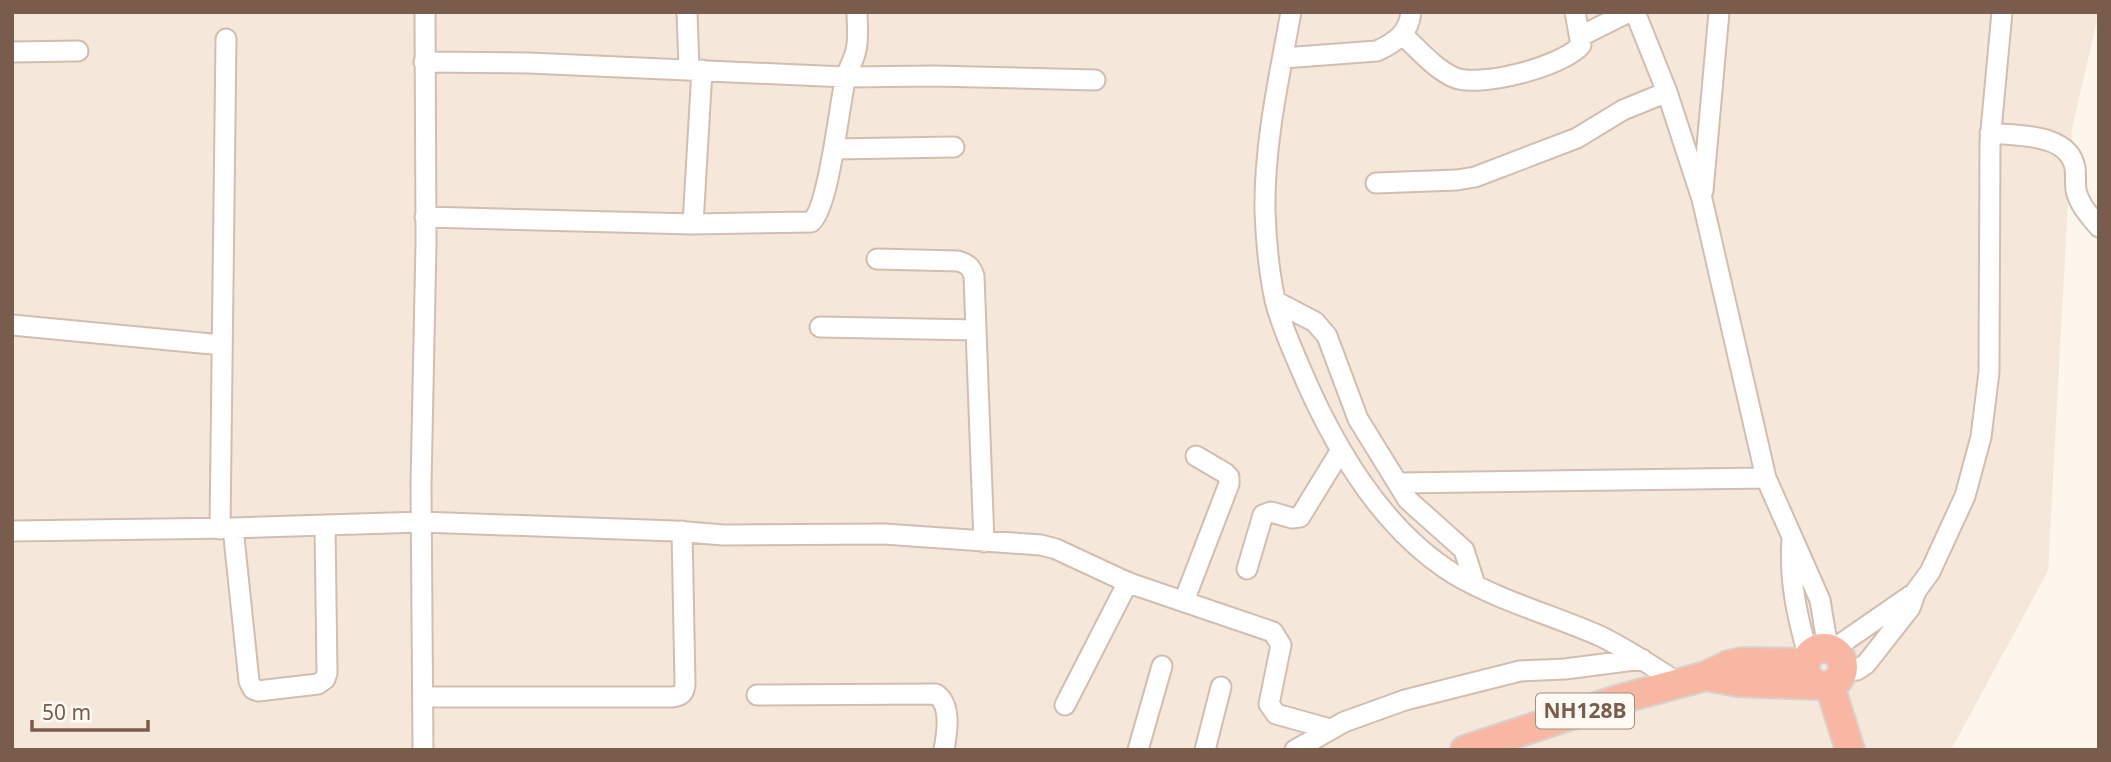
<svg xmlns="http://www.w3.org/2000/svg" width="2111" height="762" viewBox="0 0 2111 762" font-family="'Noto Sans',sans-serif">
	<rect width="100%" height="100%" fill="#fdf6ec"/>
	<path fill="#f5e8da" d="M12,12H2099L2072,129L2048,571L1951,750H12Z"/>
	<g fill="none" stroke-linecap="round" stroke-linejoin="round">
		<defs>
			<path id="minor" d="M687,12L689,69
				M1291,12C1279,78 1264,144 1265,211C1266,240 1269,272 1275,300C1280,322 1290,344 1299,365C1332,444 1380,528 1454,574C1500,601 1552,615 1600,636C1627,649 1652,666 1677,682
				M1635,12L1667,92L1702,199L1766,478L1820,600L1828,648
				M1403,35C1418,49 1434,68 1453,77C1478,89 1564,66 1581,45L1575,12
				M1581,36L1629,12
				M12,52L78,51
				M1283,58L1377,51C1396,42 1409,33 1411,12
				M424,62L529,63L845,77L934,76L1095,80
				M1990,133C2018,136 2069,133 2075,168C2076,175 2075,183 2076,190C2079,205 2090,216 2099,227
				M834,149L954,147
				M1376,183L1457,180L1475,177L1577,138L1623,110L1667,92
				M1703,191L1719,12
				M425,217L693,224L811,222C829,208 839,107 845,81C847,70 854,61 856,50C859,38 857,24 857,12
				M693,224L702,70
				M877,259L958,261C968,264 971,267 974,276L984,542
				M1275,301L1315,322L1327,336L1358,419L1408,500L1464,550L1475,585
				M12,325L222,345
				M820,327L976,330
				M1398,483L1766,478
				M233,528L249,681L253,689L258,691L318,684L325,679L327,673L325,525
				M220,529L226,39
				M12,531L233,528L421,522L675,531L723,535L884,534L1041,545L1056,549L1129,583L1273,632L1281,645L1269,704L1276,714L1330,729
				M1792,539C1789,580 1797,616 1808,655
				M1247,569L1263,515L1271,512L1292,518L1300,517L1341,450
				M1184,601L1229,484V477L1225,473L1196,456
				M1832,650L1910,596
				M1843,671L1857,670L1866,664L1910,608L1916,591L1930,572L1965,496L1981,437L1989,372L1990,141L2002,12
				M757,695L936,694C952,705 947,733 944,750
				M423,697H672C682,696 685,692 685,683L682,531
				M1065,705L1128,582
				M423,750L421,485L426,243L425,12
				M1138,750L1162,666
				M1205,750L1221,687
				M1295,750L1344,722L1405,700L1520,671L1565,669L1642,659"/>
			<path id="highway" d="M1805 667a19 19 0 1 1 38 0a19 19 0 1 1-38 0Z
				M1706,676L1738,682L1816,685
				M1830,686L1850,750
				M1465,750L1617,700L1706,676L1729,665L1742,662L1805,663"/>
		</defs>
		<use href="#minor" stroke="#d1beb0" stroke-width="23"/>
		<use href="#highway" stroke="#dad1cd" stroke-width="32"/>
		<use href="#minor" stroke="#fff" stroke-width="19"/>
		<use href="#highway" stroke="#f7b7a3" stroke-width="28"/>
	</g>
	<g text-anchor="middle" stroke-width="5" stroke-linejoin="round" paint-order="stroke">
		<rect fill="#fffaf3" stroke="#a28b7f" stroke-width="2" x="1536" y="693.5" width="98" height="35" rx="5"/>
		<g font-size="21" font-weight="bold" fill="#7a5c4d">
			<text x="1585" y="718">NH128B</text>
		</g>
	</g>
	<rect width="2111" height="762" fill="none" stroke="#7a5c4d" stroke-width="28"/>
	<path d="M32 720v10h116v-10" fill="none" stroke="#7a5c4d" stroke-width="3.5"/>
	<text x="42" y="720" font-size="21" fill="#7a5c4d" stroke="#fffaf3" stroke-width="5" paint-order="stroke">50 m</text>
</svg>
